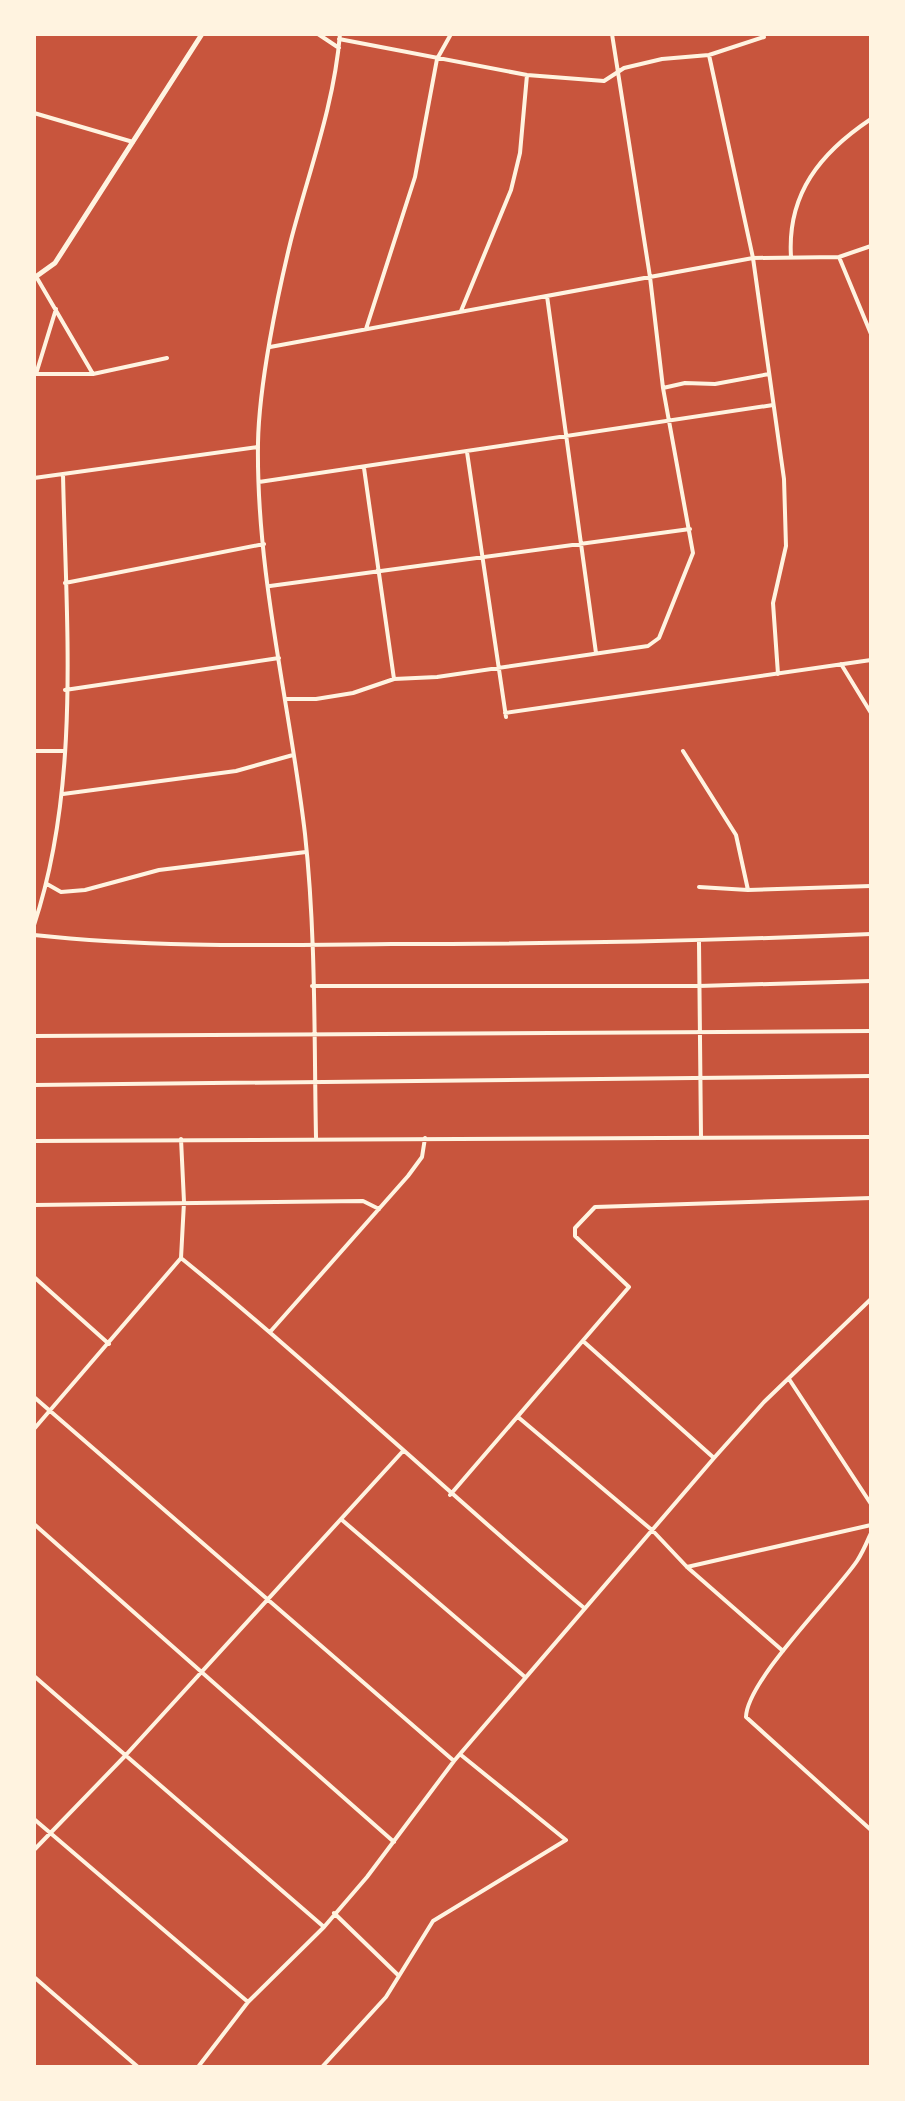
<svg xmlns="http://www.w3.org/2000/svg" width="905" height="2101" viewBox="0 0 905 2101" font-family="Helvetica,sans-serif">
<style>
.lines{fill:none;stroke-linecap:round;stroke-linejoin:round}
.minor{stroke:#fff3e0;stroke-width:4}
.tertiary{stroke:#fff3e0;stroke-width:5}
</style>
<rect width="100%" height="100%" fill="#c8553d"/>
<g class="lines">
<path class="minor" d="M318,34l21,14
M339,39l188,36 77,6 20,-13 38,-9 47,-4 55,-18
M709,55l44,203 31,221 2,67 -13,57 5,71
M34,113l99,29
M791,257c-4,-63 29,-104 80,-138
M839,257l32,77
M37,278l56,96
M547,296l49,357
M461,311l50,-121 9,-37 7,-78
M366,329l49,-152 22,-118 14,-25
M270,347l483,-89 86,-1 32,-11
M34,374h59l74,-16
M36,374l20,-65
M663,388l22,-5 30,1 54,-10
M467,452l39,265
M364,468l30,211
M34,478l224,-31
M259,482l514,-77
M65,583l199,-39
M270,586l420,-57
M841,664l30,49
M65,690l214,-32
M285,699h31l37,-6 41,-14 43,-2 211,-31 11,-8 34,-85 -30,-165 -13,-111 -38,-243
M505,713l366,-53
M34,751h30
M683,751l53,84 12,55 123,-4
M63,794l173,-23 57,-16
M47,884l14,8 24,-2 74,-20 147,-18
M699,887l49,3
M34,925c47,-141 32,-303 29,-451
M34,935c119,13 238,10 358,9 160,0 319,-3 479,-10
M699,942l2,195
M312,986h387l172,-5
M34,1036l837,-5
M34,1085l837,-9
M316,1137c-2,-100 0,-202 -11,-303 -15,-129 -49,-260 -47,-391 1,-58 19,-146 33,-203 18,-69 43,-134 49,-206
M34,1141l837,-4
M34,1205l329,-4 16,8
M181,1258c138,112 266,235 402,349
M34,1277l75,67
M270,1332l138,-156 14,-19 3,-19
M583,1341l131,117
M789,1379l82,125
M34,1397l420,364
M518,1417l135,114 34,36 96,84
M34,1429l147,-171 3,-56 -3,-63
M450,1495l179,-208 -54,-51v-8l20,-21 276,-9
M342,1520l183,157
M34,1524l360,318
M871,1533c-4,9 -8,19 -14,28 -23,34 -110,119 -111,156l125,113
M687,1567l184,-42
M34,1676l290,251
M34,1819l214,183
M34,1850l90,-93 279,-306
M334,1913l64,62
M34,1977l104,90
M198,2067l50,-65 76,-75 43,-50 87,-116 260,-303 50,-56 107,-103
M322,2067l64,-70 47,-76 133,-81 -105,-85"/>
<path class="tertiary" d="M34,278l21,-15 147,-229"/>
</g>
<rect width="905" height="2101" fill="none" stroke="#fff3e0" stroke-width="72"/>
</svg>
